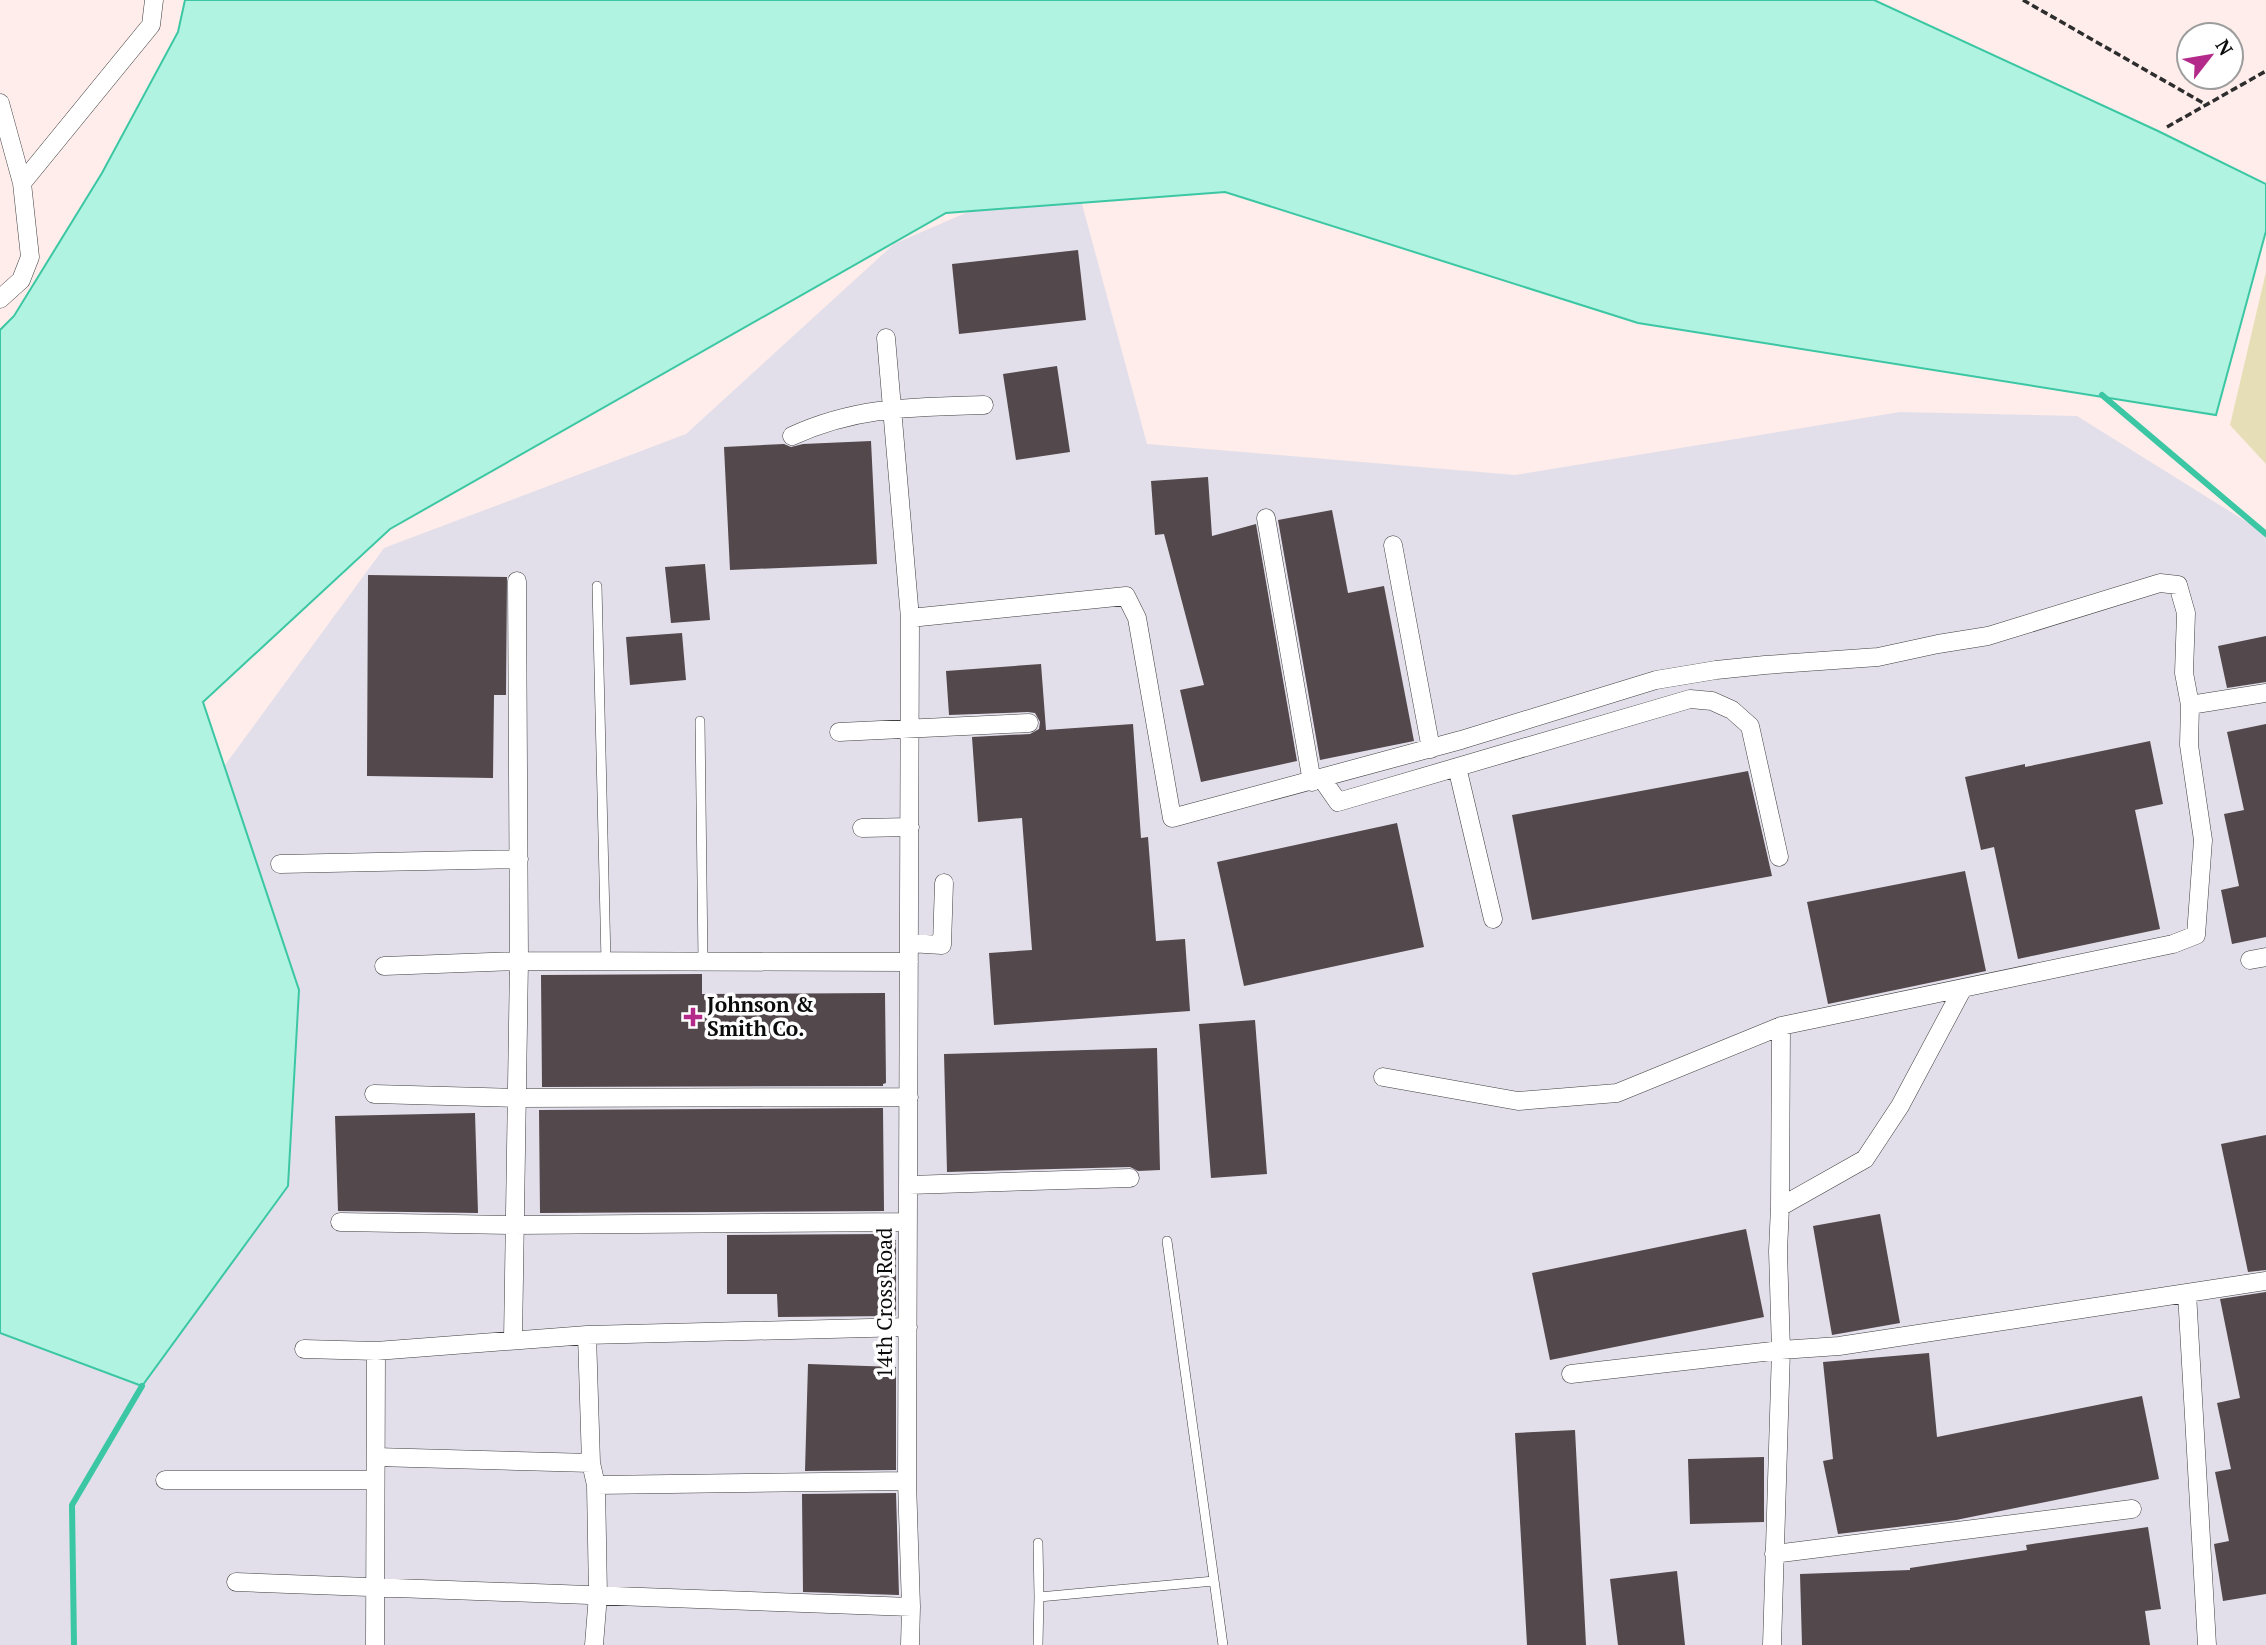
<svg xmlns="http://www.w3.org/2000/svg" width="2266" height="1645" viewBox="0 0 2266 1645" font-family="'PT Serif',serif">
<style>
.industrial{fill:#e2dfea}
.green{fill:#e6deb6}
.water{fill:#b1f3e1;stroke:#3bc7a3;stroke-width:2}
.lines{fill:none;stroke-linecap:round;stroke-linejoin:round}
.stream{stroke:#3bc7a3;stroke-width:6}
.building{fill:#53484b}
.service-casing{stroke:#3e3e3e;stroke-width:10}
.minor-casing{stroke:#3e3e3e;stroke-width:19}
.path{stroke:#2d2d2d;stroke-width:3.5;stroke-dasharray:7 3.5;stroke-linecap:butt}
.service{stroke:#fff;stroke-width:9}
.minor{stroke:#fff;stroke-width:18}
.poi-dot{fill:#b42a8a;stroke:#fff;stroke-width:2.5}
.labels{text-anchor:middle;stroke-width:7;stroke-linejoin:round;paint-order:stroke}
.poi-label{font-size:21px;font-weight:bold;fill:#0b0b0b;stroke:#fff;text-anchor:start}
.street-label{font-size:21px;fill:#0b0b0b;stroke:#fff}
</style>
<rect width="100%" height="100%" fill="#feedea"/>
<path class="industrial" d="M1072,167l75,277 368,31 385,-63 177,4 189,118v1111h-2266v-573l384,-524 302,-114 208,-190z"/>
<path class="green" d="M2266,272v192l-36,-39z"/>
<path class="water" d="M185,0h1689l284,131 108,53v47l-50,184 -578,-92 -413,-131 -279,21 -556,316 -187,173 96,288 -11,196 -146,200 -142,-53v-1003l14,-14 88,-143 76,-141z"/>
<g class="lines">
<path class="stream" d="M2102,395l164,139
M74,1645l-2,-140 70,-119"/>
</g>
<path class="building" d="M1078,250l8,70 -127,14 -7,-70z
M1057,366l13,86 -54,8 -13,-86z
M871,441l6,123 -147,6 -6,-123 60,-3 7,3 12,-3z
M1208,477l4,59 44,-12 41,237 -96,21 -21,-92 24,-5 -40,-151 -9,1 -4,-54z
M1332,510l16,83 36,-7 30,155 -94,19 -42,-240z
M705,564l5,56 -39,3 -6,-56z
M368,575l139,2 -1,118h-12l-1,83 -126,-2z
M682,633l4,47 -56,5 -4,-48z
M2266,636v46l-39,6 -9,-42z
M1041,664l5,66 87,-6 8,114 7,-1 8,104 29,-2 5,72 -196,14 -5,-72 43,-3 -10,-132 -44,4 -6,-85 58,-3 9,-5 1,-7 -5,-9 -7,-1 -79,3 -3,-44z
M2266,724v213l-34,7 -11,-54 18,-4 -15,-72 20,-4 -17,-78z
M2150,741l13,63 -28,6 25,119 -142,30 -24,-112 -13,3 -16,-73 60,-13v3z
M1748,771l24,105 -240,44 -20,-105z
M1397,823l27,124 -180,39 -27,-124z
M1965,871l21,100 -158,33 -21,-102z
M702,974v20l183,-1 1,90 -3,1v2l-341,1 -1,-112z
M1255,1020l12,154 -56,4 -12,-154z
M1157,1048l3,122 -22,1 -8,-4 -183,5 -3,-118z
M883,1108l1,103 -344,2 -1,-103z
M475,1113l3,100 -140,-2 -3,-95z
M2266,1135v135l-18,2 -27,-128z
M1880,1214l20,109 -68,12 -19,-109z
M1746,1229l18,88 -214,43 -18,-87z
M885,1234v6h11v76l-118,1 -1,-23h-50v-59z
M2266,1292v302l-43,7 -9,-57 15,-3 -14,-69 16,-3 -14,-66 23,-5 -20,-99z
M1929,1353l8,84 205,-41 17,83 -203,41 -118,14 -15,-73 10,-2 -10,-97z
M808,1364l88,3v103l-91,1z
M1575,1430l11,215h-59l-12,-212z
M1764,1457v65l-74,2 -2,-65z
M896,1493l3,102 -96,-3 -1,-98z
M2148,1527l13,82 -16,2 5,34h-348l-2,-71 110,-4v-2l117,-18 -1,-5z
M1677,1571l8,74h-67l-8,-66z"/>
<g class="lines">
<defs>
<path id="service" d="M597,586l9,375
M700,721l3,240
M1167,1241l56,404
M1038,1543l1,54
M1038,1645l1,-48 175,-16"/>
<path id="minor" d="M0,103l22,80
M0,299l21,-19 9,-23 -8,-74 129,-158 3,-25
M886,338l24,280 -3,863 4,126 -1,38
M792,436c65,-30 123,-29 192,-31
M1266,518l46,264
M1393,545l38,204
M910,618l216,-22 11,22 35,200 289,-78 195,-60 60,-10 49,-5 113,-8 60,-13 50,-8 172,-53 18,2 8,28 -2,60 6,32 -1,40 14,95 -7,95 -23,9 -392,82 -164,67 -99,8 -135,-24
M2190,705l76,-12
M839,732l190,-9
M1457,767l36,152
M1322,779l16,23 352,-103 22,2 20,9 18,16 29,131
M862,828l48,-1
M280,864l239,-5
M909,943l33,2 2,-62
M2250,960l16,-3
M384,966l135,-5 390,1
M374,1094l143,4 392,-1
M909,1185l221,-7
M1780,1207l1,-181
M340,1222l175,3 393,-3
M2187,1293l79,-12
M587,1335l4,128 5,22 2,110 -4,50
M513,1340l6,-379 -2,-380
M304,1349l72,2 211,-16 321,-8
M1571,1374l210,-24 58,-4 348,-53 20,352
M376,1457l215,6
M165,1480h210
M596,1485l311,-4
M1774,1554l358,-45
M236,1582l675,25
M375,1645l1,-294
M1772,1645l9,-295 -3,-99 2,-44 85,-48 35,-53 63,-118"/>
</defs>
<use href="#service" class="service-casing"/>
<use href="#minor" class="minor-casing"/>
<path class="path" d="M2023,0l182,104
M2167,127l99,-56"/>
<use href="#service" class="service"/>
<use href="#minor" class="minor"/>
</g>
<path class="poi-dot" d="M689.5 1006.5h7v7h7v7h-7v7h-7v-7h-7v-7h7z"/>
<g class="labels">
<g class="poi-label">
<text x="707" y="1012">Johnson &amp;<tspan x="707" dy="24">Smith Co.</tspan></text>
</g>
<g class="street-label">
<text transform="translate(885 1303) rotate(-90)" y="7">14th Cross Road</text>
</g>
</g>
<g transform="translate(2210 56) rotate(59)"><circle r="33" fill="#ffffff" stroke="#9d9d9d" stroke-width="2"/>
<path d="M0-5L12 26L0 18L-12 26Z" fill="#b42a8a"/>
<text y="-10" font-size="19" font-weight="bold" text-anchor="middle" fill="#0b0b0b">N</text>
</g>
</svg>
